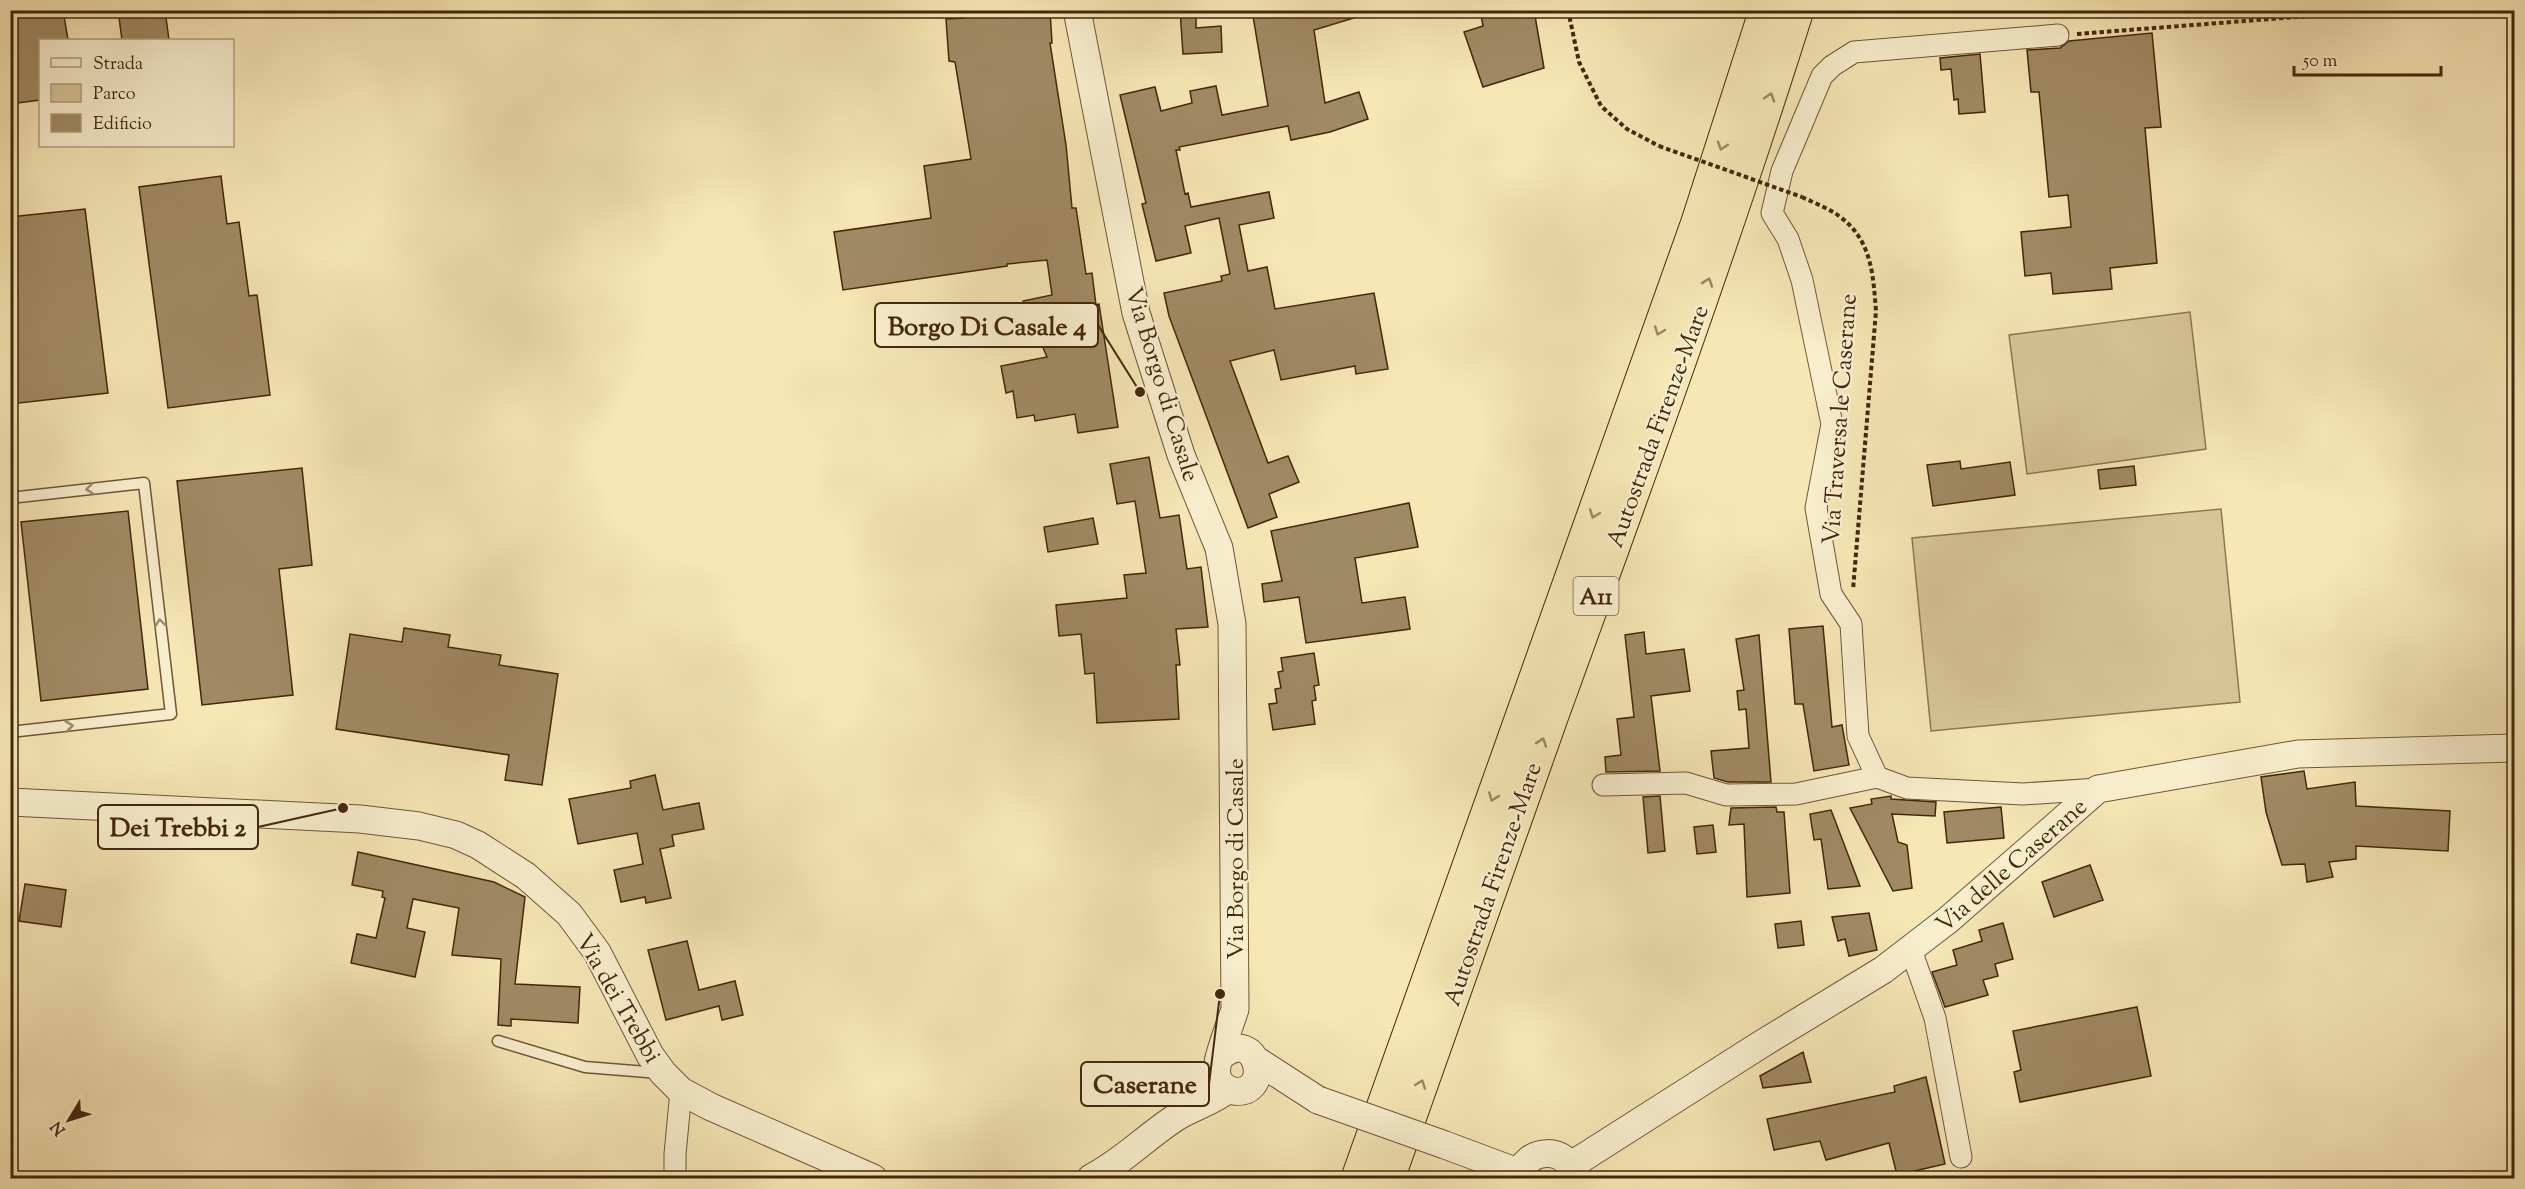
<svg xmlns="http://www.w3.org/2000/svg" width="2525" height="1189" viewBox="0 0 2525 1189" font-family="'Sorts Mill Goudy',serif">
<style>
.green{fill:#d8c698;stroke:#8e7652;stroke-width:1.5}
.building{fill:#a08a64;stroke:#43260c;stroke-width:1.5}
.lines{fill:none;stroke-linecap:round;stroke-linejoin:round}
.service-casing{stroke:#705636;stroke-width:13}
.minor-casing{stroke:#705636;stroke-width:23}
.tertiary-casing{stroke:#705636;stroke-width:29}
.motorway-casing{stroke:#43260c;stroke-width:35}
.path{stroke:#43260c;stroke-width:4;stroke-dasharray:4.5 3;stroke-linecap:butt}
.service{stroke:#f9efcf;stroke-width:10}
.minor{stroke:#f9efcf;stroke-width:21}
.tertiary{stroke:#f9efcf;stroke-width:27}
.motorway{stroke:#f6e7b5;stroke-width:33}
.tertiary-bridge-casing{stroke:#705636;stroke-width:29;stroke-linecap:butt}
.path-bridge{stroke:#43260c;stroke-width:4;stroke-dasharray:4.5 3;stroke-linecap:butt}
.tertiary-bridge{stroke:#f9efcf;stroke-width:27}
.oneway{stroke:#9c8660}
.oneway2{stroke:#9e8a6e}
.labels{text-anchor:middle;stroke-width:4.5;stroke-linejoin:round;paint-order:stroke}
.shield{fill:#f9efcf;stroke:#7a6246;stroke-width:1.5}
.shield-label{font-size:22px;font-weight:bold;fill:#43260c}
.street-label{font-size:24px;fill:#43260c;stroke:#f9efcf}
.leader{fill:none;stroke:#43260c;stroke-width:2}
.callout-dot{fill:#43260c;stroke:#f9efcf;stroke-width:2}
.callout{fill:#f9efcf;stroke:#43260c;stroke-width:2}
.callout-label{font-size:26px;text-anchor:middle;font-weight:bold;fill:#43260c}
</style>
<rect width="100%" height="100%" fill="#f6e7b5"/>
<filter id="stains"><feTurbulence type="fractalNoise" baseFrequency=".00333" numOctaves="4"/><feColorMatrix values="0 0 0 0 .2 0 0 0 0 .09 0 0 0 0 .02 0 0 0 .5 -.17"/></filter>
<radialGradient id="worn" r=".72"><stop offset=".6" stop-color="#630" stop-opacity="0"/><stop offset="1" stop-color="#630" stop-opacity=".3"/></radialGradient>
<path class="green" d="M2190,312l16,137 -179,25 -18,-139z
M2221,509l19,193 -309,29 -19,-193z"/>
<path class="building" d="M10,10h53l5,30h-28v60l-30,4z
M118,10h47l4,30h-47z
M964,10h86l2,33h-2l16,102 6,63h4l10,66 6,-1 4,32 3,-1 19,123 -40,6 -3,-19 -40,7 -1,-6 -17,3 -4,-27 -7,2 -5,-27 46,-9 -24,-56 29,-6 -5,-35 -40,4v2l-164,24 -9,-58 97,-14 -7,-52 47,-7 -16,-97 -6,-1 -3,-42 19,-1z
M1180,10h16v18l25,-2 1,26 -39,2z
M1252,10h114l1,4 -53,16 11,73 34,-11 9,27 -38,13 -39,8 -3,-14 -109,21 1,3h-4l9,44 3,-1 3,14 78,-15 5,26 -35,7 9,46 19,-4 8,42 99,-16 14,76 -32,5 -1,-8 -74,14 -7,-30 -44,11 38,102 20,-7 11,26 -30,12 8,23 -29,11 -79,-212 -5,-23 58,-12 -1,-5 9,-2 -11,-56 -34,8 6,27 -35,8 -14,-57 4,-1 -26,-108 35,-8 6,24 31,-8 -2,-12 26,-5 6,29 46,-9z
M1480,10h54l10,58 -61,19 -19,-55 19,-6z
M2152,33l9,94 -16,1 12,135 -47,5 2,21 -59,5 -2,-21 -26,3 -4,-44 50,-5 -3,-32 -19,2 -10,-105h-8l-4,-42 33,-2 9,-7z
M1980,54l5,58 -26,2 -1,-15 -4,1 -3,-31 -10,1 -1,-12z
M221,176l6,48 12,-2 10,74 8,-1 13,100 -102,13 -29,-221z
M85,209l23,184 -98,11v-187z
M1149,457l11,61 19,-3 8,54 14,-2 7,60 -32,2 4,36h-4l3,54 -82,4 -3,-50 -9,1 -4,-40 -22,2 -3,-31 71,-7 -3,-23 22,-2 -11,-72 -18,3 -7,-40z
M1960,461l1,8 49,-7 5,33 -82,11 -6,-41z
M2134,466l2,19 -36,4 -2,-19z
M302,468l10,97 -33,4 14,126 -91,10 -25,-224z
M1409,503l9,44 -63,11 7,45 43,-6 5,32 -104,14 -7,-46 -35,5 -2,-18 20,-3 -11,-50z
M128,511l20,178 -107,12 -20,-179z
M1093,518l5,26 -50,8 -4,-25z
M1823,626l9,101 10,-2 7,40 -35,6 -11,-67h-8l-6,-75z
M404,628l46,7 -2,12 53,8 -2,10 59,9 -16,111 -37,-5 4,-25 -173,-26 14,-95 52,8z
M1644,632l2,22 38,-5 6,42 -39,5 9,75 -54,1 -1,-15 16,-2 -4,-36 17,-2 -9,-82z
M1759,635l12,147h-43l-14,-4 -3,-27 38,-3 -3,-39 -7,1 -2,-19 7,-1 -8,-51z
M1314,653l5,32 -5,1 2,14 -4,1 3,23 -42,6 -4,-26 8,-1 -2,-14 6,-1 -3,-16 5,-1 -2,-13z
M2304,771l3,18 48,-7 1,24 94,5 -2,40 -92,-5v13l-27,3 4,15 -26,5 -2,-18 -23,1 -16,-53 -5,-35z
M655,775l8,35 36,-7 5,26 -32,6 2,11 -14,3 11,49 -25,5 -1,-6 -24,5 -7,-32 29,-6 -6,-31 -59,11 -9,-45 62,-11 -1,-7z
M1660,796l5,55 -17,2 -5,-56z
M1891,796v3l45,3 -1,14 -43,-2 6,28 9,3 5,43 -19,3 -43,-83 22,-4 -1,-5z
M1776,807l1,5h7l6,81 -43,4 -3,-73 -15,1 2,-17z
M2001,807l3,31 -57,5 -3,-31z
M1831,810l29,76 -32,3 -7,-50 -7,1 -4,-26z
M1713,825l3,27 -19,2 -3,-27z
M358,852l136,30 31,15 -10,87 65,3 -2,36 -67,-4v7l-13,-1 3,-66 -49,-4 7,-47 -46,-9 -6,29 18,4 -10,45 -64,-14 6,-29 19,4 9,-40 -3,-1 1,-6 -31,-6z
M2090,865l13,35 -49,17 -12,-35z
M25,884l41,6 -5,37 -42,-6z
M1869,913l8,37 -28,6 -4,-17 -7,2 -6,-24z
M1801,921l3,24 -26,3 -3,-24z
M2003,923l10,36 -18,5 3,12 -15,4 5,15 -43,12 -13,-35 25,-7 -4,-15 29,-9 -3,-11z
M687,941l12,49 36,-9 8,34 -21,5 -3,-14 -53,14 -18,-70z
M2137,1007l14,69 -131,26 -6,-30 7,-2 -8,-39z
M1803,1052l8,30 -48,6 -3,-12z
M1926,1077l19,87 -48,11 -8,-32 -63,17 -6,-19 -46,9 -7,-31 128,-27 -1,-6z"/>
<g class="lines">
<defs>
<path id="service" d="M10,498l134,-15 27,231 -161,18
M498,1041l87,26 74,6"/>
<path id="minor" d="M2058,35l-204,17 -22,14 -10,10 -40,95 -10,42 16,26 14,41 30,144 -16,84 15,86 20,30 7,112 19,41 30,11 116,6 75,-5
M1603,785l83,-2 40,12 70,-1 81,-17
M1911,950l24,68 26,139
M675,1178v-24l6,-63"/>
<path id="tertiary" d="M1077,10l59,303 45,142 38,93 13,76 3,385c-4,14 -21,55 -18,67 2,7 8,13 16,15 41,6 25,-66 -12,-35
M10,802l350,17 59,7 37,9 22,10 48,31 43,38 28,38 53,103 13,18 18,18 30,16 162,71
M1256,1060l62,40
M1445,1145l75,28
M1570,1166l190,-121 123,-75 65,-50 150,-131 200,-35 216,-6
M1091,1178c31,-16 55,-41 84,-60 17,-11 38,-16 53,-29
M1519,1178c5,-32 51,-33 56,0"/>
<path id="motorway" d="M1358,1178l340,-956 68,-212
M1388,1178c55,-154 108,-309 164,-463 85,-234 170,-467 245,-705"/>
</defs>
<use href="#service" class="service-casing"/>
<use href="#minor" class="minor-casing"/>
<use href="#tertiary" class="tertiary-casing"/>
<use href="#motorway" class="motorway-casing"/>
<path class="path" d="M1568,10l11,52 22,44 26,23 32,17
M2077,34l310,-24
M1802,197c12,6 26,11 37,19 33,24 34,58 37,95l-23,279"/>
<use href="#service" class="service"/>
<use href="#minor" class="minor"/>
<use href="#tertiary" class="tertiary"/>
<use href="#motorway" class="motorway"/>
<defs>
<path id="tertiary-bridge" d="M1318,1100l127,45"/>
</defs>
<use href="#tertiary-bridge" class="tertiary-bridge-casing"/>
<path class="path-bridge" d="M1659,146l143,51"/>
<use href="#tertiary-bridge" class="tertiary-bridge"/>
</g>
<defs><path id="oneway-chevron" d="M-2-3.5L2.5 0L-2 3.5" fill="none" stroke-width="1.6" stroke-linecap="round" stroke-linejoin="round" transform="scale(1.5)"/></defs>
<g class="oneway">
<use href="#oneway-chevron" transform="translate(1770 97) rotate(-72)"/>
<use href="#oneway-chevron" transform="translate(1722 146) rotate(108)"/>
<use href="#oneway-chevron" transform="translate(1708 282) rotate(-71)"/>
<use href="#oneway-chevron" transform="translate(1659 331) rotate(110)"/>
<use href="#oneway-chevron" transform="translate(1594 514) rotate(110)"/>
<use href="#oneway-chevron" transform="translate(1542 742) rotate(-71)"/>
<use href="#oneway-chevron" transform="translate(1493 797) rotate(110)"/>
<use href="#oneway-chevron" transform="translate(1421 1084) rotate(-70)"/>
</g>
<g class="oneway2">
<use href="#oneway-chevron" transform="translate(90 489) rotate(174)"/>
<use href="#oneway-chevron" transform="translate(160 623) rotate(-97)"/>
<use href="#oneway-chevron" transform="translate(69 726) rotate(-7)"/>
</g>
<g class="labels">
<rect class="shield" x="1573.5" y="577" width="45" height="38" rx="4.5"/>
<g class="shield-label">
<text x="1596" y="604">A11</text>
</g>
<g class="street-label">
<text transform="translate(1163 384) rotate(73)" y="8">Via Borgo di Casale</text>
<text transform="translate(1839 419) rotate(-86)" y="8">Via Traversa le Caserane</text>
<text transform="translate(1657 426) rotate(-70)" y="8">Autostrada Firenze-Mare</text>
<text transform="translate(1235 859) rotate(-90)" y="8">Via Borgo di Casale</text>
<text transform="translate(2011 865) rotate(-41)" y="8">Via delle Caserane</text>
<text transform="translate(1492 884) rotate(-71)" y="8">Autostrada Firenze-Mare</text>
<text transform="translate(619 998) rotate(60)" y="8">Via dei Trebbi</text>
</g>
</g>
<path class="leader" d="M1140 392L1098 325M343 808L258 827M1220 994L1209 1084"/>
<g class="callout-dot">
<circle cx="1140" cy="392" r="6"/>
<circle cx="343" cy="808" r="6"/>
<circle cx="1220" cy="994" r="6"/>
</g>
<g class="callout">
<rect x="875" y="303" width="223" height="44" rx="6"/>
<rect x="98" y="805" width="160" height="44" rx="6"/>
<rect x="1081" y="1062" width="128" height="44" rx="6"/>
</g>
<g class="callout-label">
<text x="987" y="335">Borgo Di Casale 4</text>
<text x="178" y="836">Dei Trebbi 2</text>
<text x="1145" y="1093">Caserane</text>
</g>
<rect width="2525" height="1189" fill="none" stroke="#f6e7b5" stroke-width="36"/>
<rect x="12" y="12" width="2501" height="1165" fill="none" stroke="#43260c" stroke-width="3"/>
<rect x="18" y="18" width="2489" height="1153" fill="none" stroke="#43260c" stroke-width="1.5"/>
<rect x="39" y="39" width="195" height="108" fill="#f9efcf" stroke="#b09f81" stroke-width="1.5"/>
<rect x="51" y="58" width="30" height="9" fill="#f9efcf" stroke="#b09f81" stroke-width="1.5"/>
<text x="93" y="69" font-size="18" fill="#43260c">Strada</text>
<rect x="51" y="84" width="30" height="18" fill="#d8c698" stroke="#b09f81" stroke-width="1.5"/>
<text x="93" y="99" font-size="18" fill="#43260c">Parco</text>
<rect x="51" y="114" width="30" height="18" fill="#a08a64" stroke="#b09f81" stroke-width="1.5"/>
<text x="93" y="129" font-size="18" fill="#43260c">Edificio</text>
<g transform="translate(69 1120) rotate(232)" stroke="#f9efcf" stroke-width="4.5" paint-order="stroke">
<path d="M0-4.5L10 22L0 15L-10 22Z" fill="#43260c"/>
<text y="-9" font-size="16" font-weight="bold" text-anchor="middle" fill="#43260c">N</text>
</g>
<path d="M2294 66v9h147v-9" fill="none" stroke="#43260c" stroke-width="3"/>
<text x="2303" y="66" font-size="18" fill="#43260c" stroke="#f9efcf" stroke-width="4.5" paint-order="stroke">50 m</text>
<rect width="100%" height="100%" filter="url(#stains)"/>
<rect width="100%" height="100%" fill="url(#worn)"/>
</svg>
